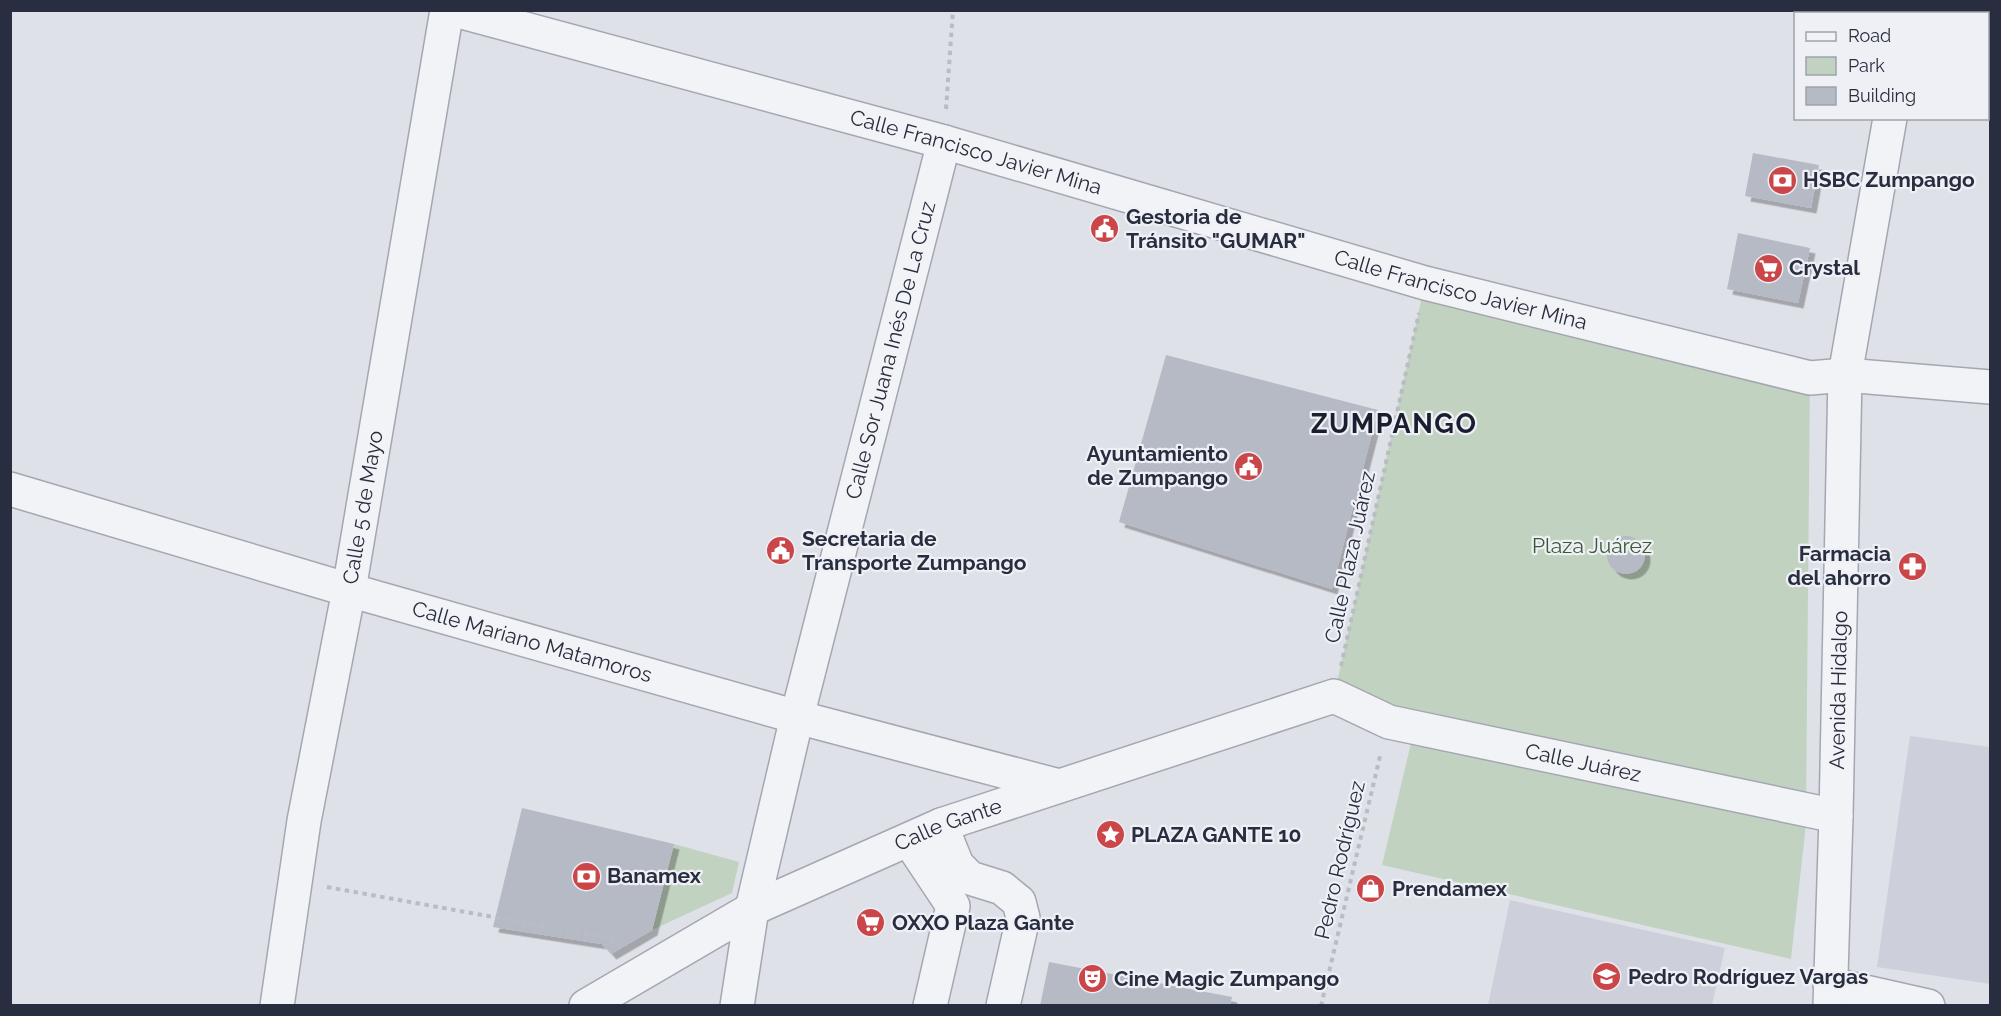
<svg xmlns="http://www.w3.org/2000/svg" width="2001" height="1016" viewBox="0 0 2001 1016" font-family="Raleway,sans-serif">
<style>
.built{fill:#cdd0da}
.green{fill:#c2d2c0}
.building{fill:#b6bac5;filter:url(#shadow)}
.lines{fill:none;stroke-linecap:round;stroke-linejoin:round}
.minor-casing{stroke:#a4a7b2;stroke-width:36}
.path{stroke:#b9bcc3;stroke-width:4;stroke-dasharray:4.5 4.5;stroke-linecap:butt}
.minor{stroke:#f2f3f6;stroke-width:33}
.labels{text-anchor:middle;stroke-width:4.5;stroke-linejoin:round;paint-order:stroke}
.street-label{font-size:21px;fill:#282d3f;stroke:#eef0f6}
.poi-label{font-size:21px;font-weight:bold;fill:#282d3f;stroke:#eef0f6;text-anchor:start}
.park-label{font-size:21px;fill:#385a36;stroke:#eef0f6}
.district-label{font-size:27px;font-weight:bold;letter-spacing:1.5px;fill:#1a1f2f;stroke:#eef0f6}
</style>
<defs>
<filter id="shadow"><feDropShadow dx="5.5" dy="5.5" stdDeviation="0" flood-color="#0004"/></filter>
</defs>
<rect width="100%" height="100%" fill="#dfe1e8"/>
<path class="built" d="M1910,736l80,11v237l-113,-17z
M1510,900l215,48 -13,57h-224z"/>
<path class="green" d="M1425,283l385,95 -4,432 -472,-114z
M1412,739l394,85 -15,135 -409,-94z
M674,844l65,18 -7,31 -80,37z"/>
<path class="building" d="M1753,153l66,12 -8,43 -66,-12z
M1738,233l72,15 -12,55 -71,-14z
M1166,355l212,55 -46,179 -213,-67z
M1607 555a19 19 0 1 1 38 0a19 19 0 1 1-38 0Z
M522,808l152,36 -22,86 -41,24 -9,-10 -109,-17z
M1049,962l183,35 -2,9h-190z"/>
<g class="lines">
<defs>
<g id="minor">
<path id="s1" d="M455,10l489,132 481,141 385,95 35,-3 145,12"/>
<path d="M1909,14l1,-4"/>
<path id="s2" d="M10,489l339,101 448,127 262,69"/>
<path d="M941,825l16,40 13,13 32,10 17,14 4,16 -20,88"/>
<path d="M909,840l44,66 -23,100"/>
<path d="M1830,984l98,22"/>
<path id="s3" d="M277,1006l27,-185 45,-231 98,-580"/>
<path id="s4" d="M586,1006l166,-97 189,-84 393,-129 55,26 447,94"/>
<path id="s5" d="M737,1006l15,-97 45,-192 147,-575"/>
<path id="s6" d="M1830,1006l6,-190 9,-441 45,-257"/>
</g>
</defs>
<use href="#minor" class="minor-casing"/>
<path class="path" d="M946,109l7,-99
M1341,666l78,-353
M327,887l288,52 8,10
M1321,1006l60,-254"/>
<use href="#minor" class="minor"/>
</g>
<defs>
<symbol id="bank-disc" viewBox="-11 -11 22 22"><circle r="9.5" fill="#cb4648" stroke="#eef0f6"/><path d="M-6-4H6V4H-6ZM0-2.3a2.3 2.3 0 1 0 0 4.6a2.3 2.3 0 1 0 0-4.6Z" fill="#fff"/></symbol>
<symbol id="civic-disc" viewBox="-11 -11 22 22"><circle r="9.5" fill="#cb4648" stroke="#eef0f6"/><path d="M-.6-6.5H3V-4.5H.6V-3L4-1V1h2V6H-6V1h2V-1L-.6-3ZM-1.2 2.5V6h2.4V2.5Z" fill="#fff"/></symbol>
<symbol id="supermarket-disc" viewBox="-11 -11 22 22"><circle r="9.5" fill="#cb4648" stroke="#eef0f6"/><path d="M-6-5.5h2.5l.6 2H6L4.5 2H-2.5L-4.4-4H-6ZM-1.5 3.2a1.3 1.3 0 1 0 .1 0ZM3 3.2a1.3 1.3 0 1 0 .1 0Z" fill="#fff"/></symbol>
<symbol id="pharmacy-disc" viewBox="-11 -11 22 22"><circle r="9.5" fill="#cb4648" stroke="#eef0f6"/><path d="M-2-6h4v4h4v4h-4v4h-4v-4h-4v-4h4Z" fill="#fff"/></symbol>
<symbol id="sight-disc" viewBox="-11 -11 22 22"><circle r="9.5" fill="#cb4648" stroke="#eef0f6"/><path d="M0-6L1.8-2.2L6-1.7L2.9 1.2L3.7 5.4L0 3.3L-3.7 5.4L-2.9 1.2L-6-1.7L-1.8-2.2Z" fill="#fff"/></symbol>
<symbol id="shop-disc" viewBox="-11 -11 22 22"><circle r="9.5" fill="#cb4648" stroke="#eef0f6"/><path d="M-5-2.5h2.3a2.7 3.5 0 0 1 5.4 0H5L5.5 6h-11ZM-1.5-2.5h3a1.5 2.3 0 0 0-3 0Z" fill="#fff"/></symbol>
<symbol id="school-disc" viewBox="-11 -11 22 22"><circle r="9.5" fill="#cb4648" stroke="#eef0f6"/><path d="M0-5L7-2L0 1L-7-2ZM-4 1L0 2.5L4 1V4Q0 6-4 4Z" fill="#fff"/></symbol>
<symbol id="theatre-disc" viewBox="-11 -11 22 22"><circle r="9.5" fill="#cb4648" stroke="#eef0f6"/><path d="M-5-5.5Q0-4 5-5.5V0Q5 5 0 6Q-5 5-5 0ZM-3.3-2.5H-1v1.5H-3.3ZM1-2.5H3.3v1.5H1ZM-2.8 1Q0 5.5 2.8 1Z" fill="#fff"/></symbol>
</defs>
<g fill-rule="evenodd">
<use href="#bank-disc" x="1766" y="164" width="33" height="33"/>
<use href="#civic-disc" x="1088" y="212" width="33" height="33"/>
<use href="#supermarket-disc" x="1752" y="252" width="33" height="33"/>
<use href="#civic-disc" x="1232" y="450" width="33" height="33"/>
<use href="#civic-disc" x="764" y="534" width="33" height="33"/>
<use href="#pharmacy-disc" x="1896" y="550" width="33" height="33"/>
<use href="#sight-disc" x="1094" y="818" width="33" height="33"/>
<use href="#bank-disc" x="570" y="860" width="33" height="33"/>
<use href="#shop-disc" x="1354" y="872" width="33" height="33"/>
<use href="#supermarket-disc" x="854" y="906" width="33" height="33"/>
<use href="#school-disc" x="1590" y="960" width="33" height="33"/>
<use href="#theatre-disc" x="1076" y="962" width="33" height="33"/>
</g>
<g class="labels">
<g class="street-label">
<text dy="7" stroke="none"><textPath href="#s1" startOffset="540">Calle Francisco Javier Mina</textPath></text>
<text dy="7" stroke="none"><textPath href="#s1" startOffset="1044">Calle Francisco Javier Mina</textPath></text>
<text dy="7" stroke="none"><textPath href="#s5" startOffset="674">Calle Sor Juana Inés De La Cruz</textPath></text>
<text dy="7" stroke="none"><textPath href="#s3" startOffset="506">Calle 5 de Mayo</textPath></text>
<text transform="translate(1350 557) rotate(-78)" y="7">Calle Plaza Juárez</text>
<text dy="7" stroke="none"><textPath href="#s2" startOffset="544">Calle Mariano Matamoros</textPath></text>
<text dy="7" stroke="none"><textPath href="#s6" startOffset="316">Avenida Hidalgo</textPath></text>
<text dy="7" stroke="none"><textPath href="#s4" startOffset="1072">Calle Juárez</textPath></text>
<text dy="7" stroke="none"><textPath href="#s4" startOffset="406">Calle Gante</textPath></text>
<text transform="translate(1340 860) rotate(-77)" y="7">Pedro Rodríguez</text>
</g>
<g class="poi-label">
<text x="1803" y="187">HSBC Zumpango</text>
<text x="1126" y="224">Gestoria de<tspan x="1126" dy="24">Tránsito "GUMAR"</tspan></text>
<text x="1789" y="275">Crystal</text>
<text x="1228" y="461" text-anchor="end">Ayuntamiento<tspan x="1228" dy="24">de Zumpango</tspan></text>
<text x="802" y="546">Secretaria de<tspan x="802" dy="24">Transporte Zumpango</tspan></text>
<text x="1891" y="561" text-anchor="end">Farmacia<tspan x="1891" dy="24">del ahorro</tspan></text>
<text x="1131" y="842">PLAZA GANTE 10</text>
<text x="607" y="883">Banamex</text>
<text x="1392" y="896">Prendamex</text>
<text x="892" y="930">OXXO Plaza Gante</text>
<text x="1628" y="984">Pedro Rodríguez Vargas</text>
<text x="1114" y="986">Cine Magic Zumpango</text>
</g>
<g class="park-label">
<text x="1592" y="553">Plaza Juárez</text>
</g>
<g class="district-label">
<text x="1394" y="433">ZUMPANGO</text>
</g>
</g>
<rect width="2001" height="1016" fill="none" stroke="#282d3f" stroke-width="24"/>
<rect x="1794" y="12" width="195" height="108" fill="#eef0f6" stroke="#9fa2ad" stroke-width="1.5"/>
<rect x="1806" y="32" width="30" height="9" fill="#f2f3f6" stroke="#9fa2ad" stroke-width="1.5"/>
<text x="1848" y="42" font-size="18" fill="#282d3f">Road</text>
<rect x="1806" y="57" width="30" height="18" fill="#c2d2c0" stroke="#9fa2ad" stroke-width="1.5"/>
<text x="1848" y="72" font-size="18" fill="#282d3f">Park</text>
<rect x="1806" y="87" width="30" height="18" fill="#b6bac5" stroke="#9fa2ad" stroke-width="1.5"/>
<text x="1848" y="102" font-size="18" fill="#282d3f">Building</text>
</svg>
